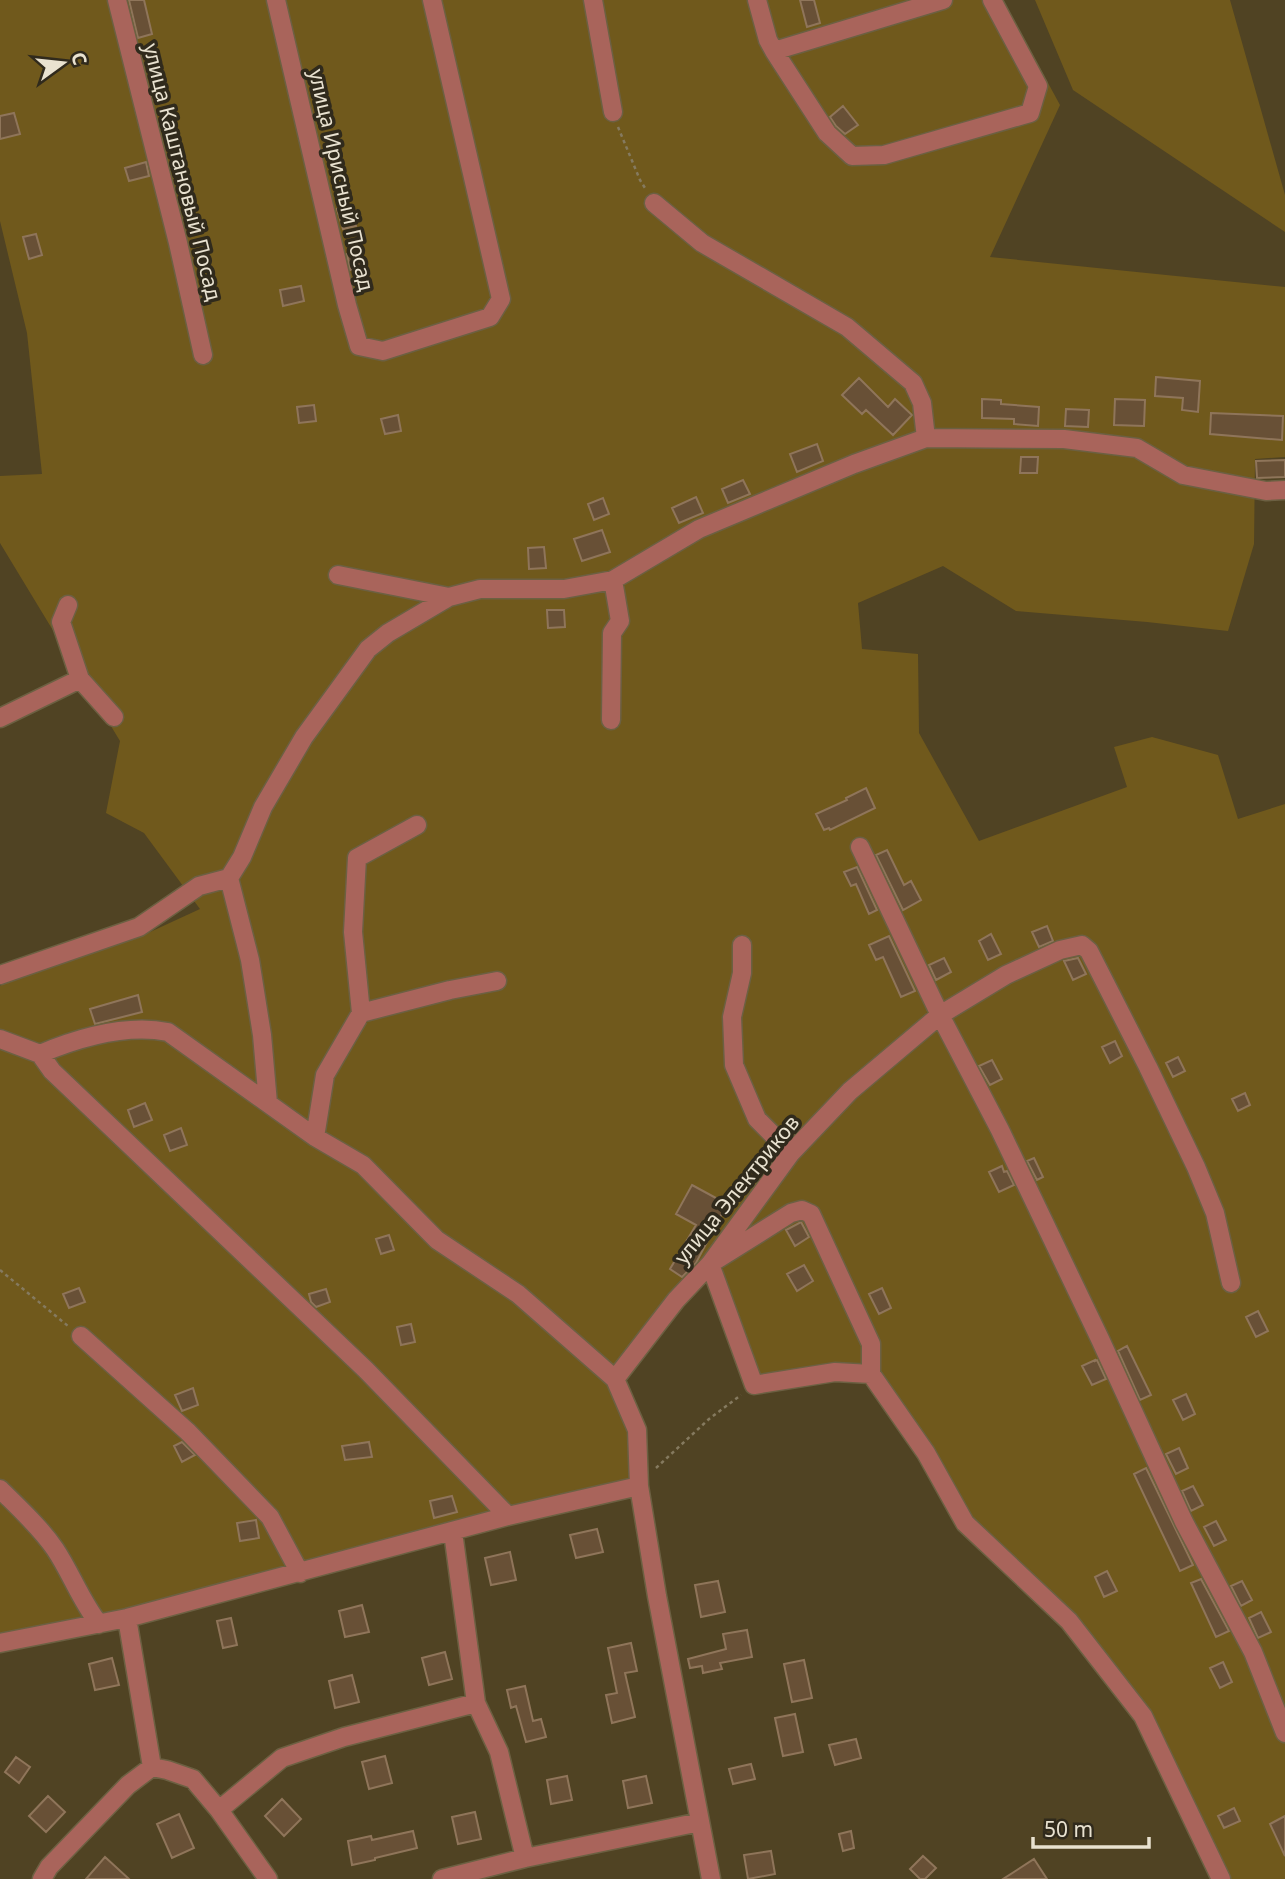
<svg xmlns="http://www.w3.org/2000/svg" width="1285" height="1879" viewBox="0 0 1285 1879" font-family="'Noto Sans',sans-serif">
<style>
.green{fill:#70591c}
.building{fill:#685036;stroke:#8f755a;stroke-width:2}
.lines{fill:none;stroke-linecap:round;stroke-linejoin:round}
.minor-casing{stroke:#6c6042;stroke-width:21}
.path{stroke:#857a5f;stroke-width:2.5;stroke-dasharray:3.5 3.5;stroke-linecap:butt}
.minor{stroke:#a9645b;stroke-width:18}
.labels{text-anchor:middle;stroke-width:7;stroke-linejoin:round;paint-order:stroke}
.street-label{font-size:21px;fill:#e9e2d0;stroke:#302a1c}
</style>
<rect width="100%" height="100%" fill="#504323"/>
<path class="green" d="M0,0h1003l57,105 -70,152 295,30v170l-30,2 -1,85 -26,87 -81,-9 -131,-11 -73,-45 -85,37 4,46 56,5 1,79 60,108 148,-54 -13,-40 38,-10 66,18 20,64 47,-15v1075h-64l-78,-163 -74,-95 -104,-98 -94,-149 -117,11 -44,-121 -95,115 22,51 2,56 -639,157v-657l19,-11 118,-37 63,-29 -56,-76 -38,-20 14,-72 -120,-198v-67l42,-2 -15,-141 -27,-112z
M1035,0h195l55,195v37l-212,-142z"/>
<path class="building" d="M129,0h15l8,34 -14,4z
M800,0h14l6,23 -13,4z
M843,106l15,19 -13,9 -9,-8 -6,-9z
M14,113l6,21 -20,5v-23z
M146,162l3,14 -20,5 -4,-13z
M351,206l5,20 -13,3 -6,-20z
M36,234l6,21 -13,4 -6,-22z
M359,251l3,16 -12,3 -3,-16z
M301,286l3,15 -21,5 -3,-16z
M1156,377l44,4 -2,31 -16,-2 1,-12 -28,-2z
M859,378l29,29 7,-8 17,16 -19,20 -27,-25 -4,4 -20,-19z
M982,399l19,1v4l38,3 -1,19 -24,-2v-5l-32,-1z
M1115,399l30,1 -1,26 -30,-1z
M314,405l2,16 -17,2 -2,-16z
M1066,409l23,1 -1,17 -23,-1z
M1211,413l72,3 -1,24 -72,-6z
M398,415l3,16 -16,3 -4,-15z
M817,444l6,17 -26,11 -7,-18z
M1021,457h17l-1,16h-17z
M1285,460v17l-28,1 -1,-17z
M743,480l7,14 -22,9 -6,-14z
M696,497l7,16 -24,10 -7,-15z
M603,498l6,16 -15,6 -6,-16z
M602,530l8,22 -28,9 -8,-22z
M544,547l2,21 -17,1 -1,-21z
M547,610h17l1,17 -17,1z
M866,788l9,20 -45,22 -1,-2 -5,2 -8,-16 31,-14 -1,-2z
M887,850l17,35 7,-4 10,19 -18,10 -27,-55z
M857,867l20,43 -8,4 -13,-30 -5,2 -7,-14z
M1047,926l6,15 -14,6 -7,-15z
M991,934l10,20 -13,6 -9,-19z
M889,936l26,55 -14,6 -18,-40 -7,3 -7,-15z
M944,958l7,14 -15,8 -7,-15z
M1078,958l8,16 -13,6 -9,-19z
M138,995l4,17 -47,12 -5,-15z
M1115,1041l7,15 -12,7 -8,-16z
M1178,1057l7,14 -12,6 -7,-14z
M992,1060l10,19 -12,6 -11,-19z
M1245,1093l5,12 -12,6 -6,-12z
M145,1103l7,17 -18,7 -6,-17z
M181,1128l6,17 -17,6 -6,-16z
M1034,1158l9,19 -6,3 -10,-19z
M1002,1166l2,6 3,-1 7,14 -15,7 -10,-20z
M692,1185l35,19 -31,59 -14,14 -12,-8 26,-44 -20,-11z
M801,1222l8,15 -14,9 -9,-16z
M389,1235l5,15 -13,4 -5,-15z
M804,1265l9,16 -16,10 -10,-17z
M79,1288l6,14 -16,6 -6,-14z
M882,1288l9,20 -12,6 -10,-20z
M326,1289l4,13 -14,5 -5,-5 -2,-8z
M1258,1311l10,20 -12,6 -10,-20z
M411,1324l4,18 -14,3 -4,-18z
M1127,1346l24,49 -11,5 -22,-49z
M1095,1360v1l2,-1 9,19 -14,6 -10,-19z
M193,1388l5,17 -16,6 -7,-16z
M1186,1394l9,20 -12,6 -10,-20z
M182,1442l13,13 -13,7 -8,-16z
M369,1442l3,15 -27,3 -3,-14z
M1179,1448l9,20 -12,6 -10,-20z
M1146,1468l47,97 -13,6 -46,-97z
M1193,1486l10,19 -12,6 -9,-20z
M452,1496l5,16 -23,6 -4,-17z
M256,1520l3,18 -19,3 -3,-18z
M1216,1521l10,19 -12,6 -10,-19z
M597,1529l6,23 -27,6 -6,-23z
M510,1552l6,28 -25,5 -6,-27z
M1107,1571l10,20 -13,6 -9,-20z
M1201,1579l28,52 -13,6 -25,-54z
M718,1581l7,31 -24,5 -6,-32z
M1242,1581l10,19 -11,6 -10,-20z
M362,1605l7,27 -24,5 -6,-26z
M1261,1612l10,20 -13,6 -9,-20z
M231,1618l6,27 -14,3 -6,-27z
M747,1630l5,27 -32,6 2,6 -19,4 -1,-7 -12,2 -2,-9 38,-10 -3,-15z
M631,1643l6,28 -12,2 10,44 -23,6 -6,-28 11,-2 -9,-45z
M445,1652l7,27 -23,6 -7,-27z
M112,1658l7,27 -24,5 -6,-26z
M804,1660l8,38 -20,4 -8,-38z
M1223,1662l9,20 -12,6 -10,-20z
M352,1675l7,27 -24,6 -6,-27z
M525,1686l8,35 8,-2 5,18 -20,5 -10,-36 -5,2 -4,-18z
M795,1714l8,38 -20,4 -8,-38z
M856,1739l5,19 -26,7 -6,-20z
M385,1756l7,27 -23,6 -7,-27z
M16,1757l14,10 -11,16 -14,-11z
M751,1764l4,15 -22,5 -4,-15z
M567,1776l5,24 -21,4 -4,-24z
M646,1776l6,27 -24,5 -5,-27z
M48,1796l17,16 -19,20 -17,-16z
M282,1799l19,20 -17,17 -19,-20z
M1234,1808l6,13 -16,7 -6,-12z
M475,1812l6,27 -23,5 -6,-27z
M179,1814l15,34 -22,10 -15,-34z
M1285,1816v40l-15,-32z
M413,1831l4,17 -42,10v2l-23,5 -4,-24 23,-5 1,4z
M851,1831l3,17 -11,3 -4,-17z
M771,1851l4,23 -27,5 -4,-24z
M923,1856l13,12 -11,11h-5l-10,-10z
M105,1857l24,22h-43z
M1034,1859l13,20h-44z"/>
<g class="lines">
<defs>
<path id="minor" d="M117,0l61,243 25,112
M276,0l71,305 12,41 24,5 107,-34 11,-18 -69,-299
M593,0l20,112
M757,0l11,40 6,11 53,82 25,23 32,-1 146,-42 8,-27 -46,-86
M774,51l169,-51
M654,203l48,40 145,84 66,56 9,20 4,35
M338,575l111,22
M68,605l-7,17 19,57
M0,718l80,-39 34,38
M611,720l1,-87 8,-12 -7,-41
M860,847l80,168 60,115 100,209 84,183 69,130 32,81
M229,878l21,82 12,75 6,68
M742,945v28l-10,44 2,48 23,54 34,34
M0,975l139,-48 60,-41 30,-8 13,-21 21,-50 41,-70 64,-88 20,-16 61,-36 31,-8h84l49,-9 86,-51 155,-65 72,-26 138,1 73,9 46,27 83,16 19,-1
M361,1013l89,-23 47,-9
M0,1039l40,15c38,-16 87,-30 128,-22l147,105 48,28 74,75 81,54 97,85 22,51 2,56 18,110 54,283
M40,1054l12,17 314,299 142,146
M315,1137l10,-62 36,-62 -8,-81 4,-74 60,-33
M81,1336l107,96 82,85 30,56
M871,1374v-30l-60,-130 -9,-4 -11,3 -81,51 44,121 81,-13 36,2 55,79 39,70 104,98 74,95 78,163
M615,1379l61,-79 34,-36 81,-111 59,-62 90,-76 66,-40 54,-25 22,-5 7,6 59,116 48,100 19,46 16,70
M0,1489c19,19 40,38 55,60 16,24 26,52 44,75
M453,1532l23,171 23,49 26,106
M127,1618l25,149 15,3 26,9 26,31 49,69
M0,1643l127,-25 381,-102 131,-30
M219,1810l63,-52 62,-21 132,-34
M42,1879l7,-12 79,-82 24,-18
M442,1879l83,-21 175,-36"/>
</defs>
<use href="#minor" class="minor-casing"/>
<path class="path" d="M618,127l22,53 5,8
M0,1270l68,56
M656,1468l53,-49 32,-24"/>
<use href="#minor" class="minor"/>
</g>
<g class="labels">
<g class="street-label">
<text transform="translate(182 172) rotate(76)" y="7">улица Каштановый Посад</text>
<text transform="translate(341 180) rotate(77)" y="7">улица Ирисный Посад</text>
<text transform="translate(737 1190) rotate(-51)" y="7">улица Электриков</text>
</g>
</g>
<g transform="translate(63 63) rotate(75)" stroke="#302a1c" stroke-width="5" paint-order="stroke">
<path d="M0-5L12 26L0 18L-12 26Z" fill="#e9e2d0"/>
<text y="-10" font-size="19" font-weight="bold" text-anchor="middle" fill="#e9e2d0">С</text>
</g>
<path d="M1033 1837v10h116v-10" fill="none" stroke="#e9e2d0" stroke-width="3.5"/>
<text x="1044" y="1837" font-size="21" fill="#e9e2d0" stroke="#302a1c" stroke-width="5" paint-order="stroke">50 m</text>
</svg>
